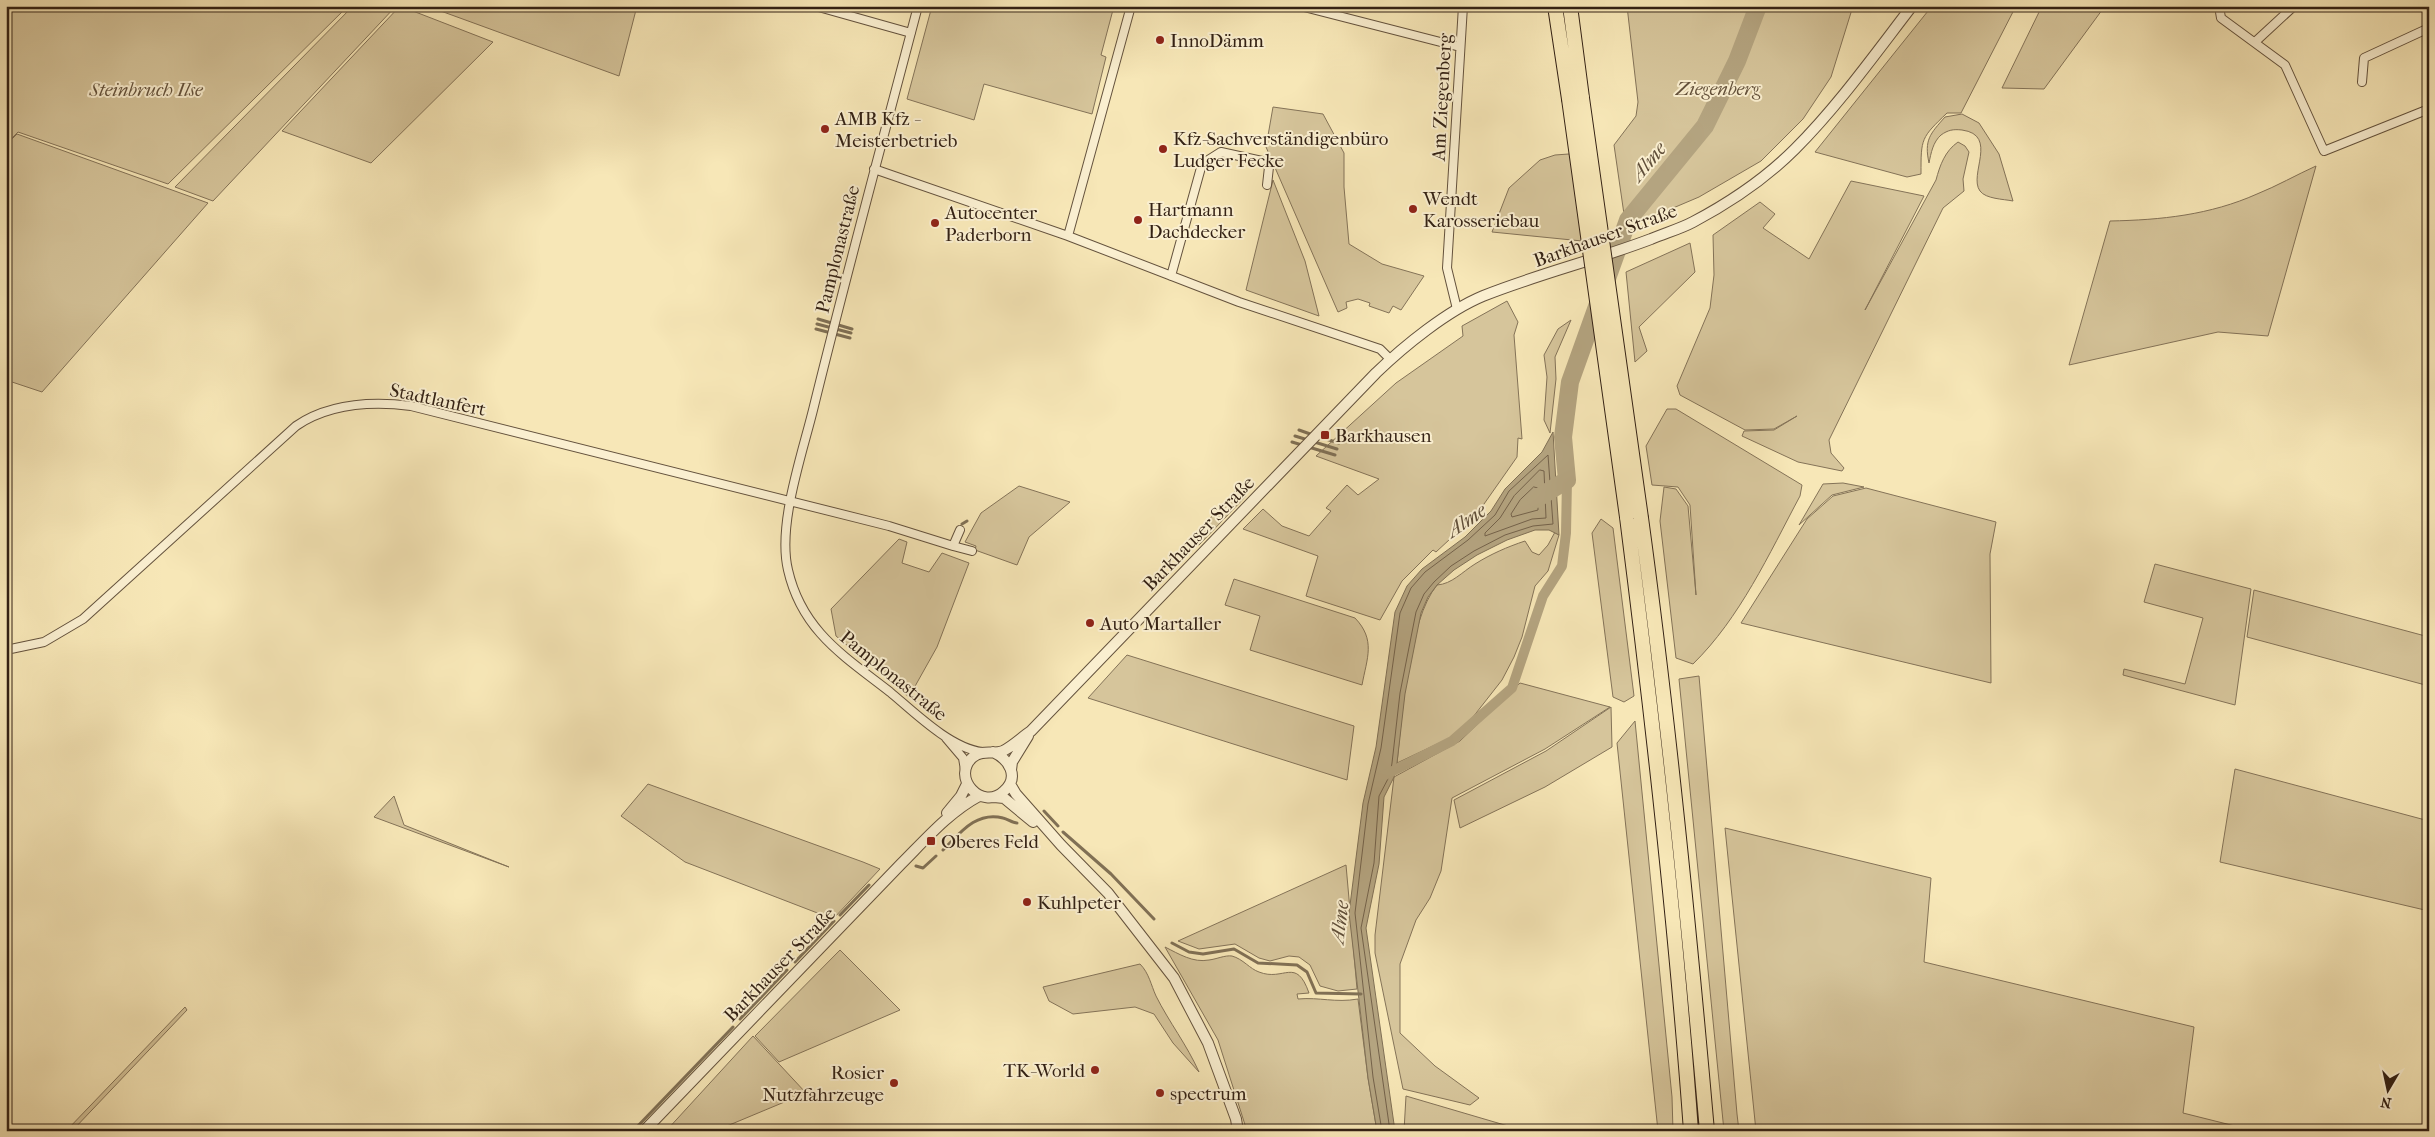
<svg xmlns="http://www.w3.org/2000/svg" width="2435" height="1137" viewBox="0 0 2435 1137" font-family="'IM FELL French Canon',serif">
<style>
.green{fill:#d6c59b;stroke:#847358}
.water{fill:#b4a480;stroke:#807055}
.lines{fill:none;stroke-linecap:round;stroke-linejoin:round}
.shore{stroke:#74624a;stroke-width:1}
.stream{stroke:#807055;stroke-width:3}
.canal{stroke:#b4a480;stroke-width:10}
.river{stroke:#b4a480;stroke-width:18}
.minor-casing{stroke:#64523d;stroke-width:10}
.tertiary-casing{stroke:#64523d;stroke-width:12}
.motorway-casing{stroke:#332114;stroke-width:16}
.minor{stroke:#faefd0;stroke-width:8}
.tertiary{stroke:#faefd0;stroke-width:10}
.motorway{stroke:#f7e7b7;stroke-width:14}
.motorway-bridge-casing{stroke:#332114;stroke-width:16;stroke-linecap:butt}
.motorway-bridge{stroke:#f7e7b7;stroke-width:14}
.poi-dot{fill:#8f2418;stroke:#faefd0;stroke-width:2}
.labels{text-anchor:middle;stroke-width:4;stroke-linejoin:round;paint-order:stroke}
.poi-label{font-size:19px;fill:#332114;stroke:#faefd0;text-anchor:start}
.park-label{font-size:19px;font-style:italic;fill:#64523c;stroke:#faefd0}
.street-label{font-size:19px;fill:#332114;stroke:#faefd0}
.water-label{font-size:20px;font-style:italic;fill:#604f3a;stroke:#faefd0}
</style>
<rect width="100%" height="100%" fill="#f7e7b7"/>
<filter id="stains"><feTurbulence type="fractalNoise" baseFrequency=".004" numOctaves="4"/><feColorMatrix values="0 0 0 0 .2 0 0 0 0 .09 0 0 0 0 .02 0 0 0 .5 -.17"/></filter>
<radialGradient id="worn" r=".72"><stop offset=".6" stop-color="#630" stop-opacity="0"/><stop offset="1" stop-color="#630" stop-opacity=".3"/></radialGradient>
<path class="green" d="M6,6h342l-180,178 -150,-52 -12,12z
M353,6h43l-183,195 -38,-14z
M400,6l93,36 -122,121 -89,-32z
M427,6h210l-18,70z
M932,6h182l-13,49 5,2 -14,57 -108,-30 -10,36 -67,-21z
M1627,6h226l-22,71 -28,42 -42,42 -62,36 -73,31 -12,-83 22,-29 2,-14z
M1932,6h84l-55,107h-14c-26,25 -26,25 -26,61l-14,3 -92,-25z
M2042,6h63l-61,83 -42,-1z
M1273,107l50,7 21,39v34l5,57 33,20 42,12 -23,34 -8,-4 -4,7 -20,-7 1,-3 -12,-4 -12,3 1,6 -9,4 -72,-165z
M1962,114l17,9 20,31 14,47c-10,-2 -27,-2 -33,-10 -12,-16 19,-56 -18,-61 -9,-1 -14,0 -21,5 -8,7 -10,18 -12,28 -5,-23 1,-29 16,-46z
M17,134l191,69 -166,189 -36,-12v-235z
M1958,142l7,4 4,6 -6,27 1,12 -21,17 -114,232 2,13 13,15 -2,3 -44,-9 -56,-26 2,-5 30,-1 23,-14 -23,13 -29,1 -65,-35 -3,-9 33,-78 4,-33 -1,-40 47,-33 15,12 -12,14 46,31 42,-78 73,15 -59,114 71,-130c4,-15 9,-29 22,-38z
M1596,152l-14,89 -90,-9 17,-44 31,-28 15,-5z
M2316,166l-48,170 -50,-4 -149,33 41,-144c51,-1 100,-6 147,-27 20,-8 39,-19 59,-28z
M1273,180l32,81 14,55 -73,-26z
M1690,243l5,29 -56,55 8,24 -12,11 -9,-90z
M1507,301l11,21 -4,13 8,104 -4,-1 -1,19 -40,57 -41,38 -3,-2 -31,31 -22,39 -74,-24 12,-40 -75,-27 20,-20 19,17 27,10 22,-25 -5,-3 21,-23 11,10 21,-16 -63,-23 80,-73 67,-47 -1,-10z
M1571,320l-16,37 1,22 -6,54 -6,-13 3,-43 -3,-22 14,-26z
M1667,409h9l126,76 -2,11c-31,58 -60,122 -107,168l-17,-6 -16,-137 4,-34 12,2 12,17 8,89 -6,-90 -12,-18 -26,-2 -6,-39z
M1843,483l21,4 -32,8 -33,30 24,-41z
M1019,486l51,16 -41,35 -12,28 -42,-15 1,-4 -11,-4 16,-29z
M1240,486l6,10 -47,49 -10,-4z
M1866,488l130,34 -6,32 1,129 -250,-60 66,-104 26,-23z
M1601,519l12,9 21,168 -10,6 -11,-5 -21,-164z
M1555,532l4,3 -11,36 -13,15 -13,51 -8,20 -12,23 -29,37 -23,21 -53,25c5,-47 11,-142 40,-178 15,-1 25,-13 38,-21 16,-10 32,-17 50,-23l7,11 7,3 9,-10z
M899,539l8,3 -5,21 27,9 13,-19 27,10 -32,84 -28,50 -73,-61 -5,-27z
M2155,564l96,25 -16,116 -112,-30 1,-6 61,15 18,-66 -59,-16z
M1234,579l121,39c21,22 12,40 7,67l-112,-35 10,-34 -35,-11z
M2254,590l175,47v49l-182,-49z
M1127,655l227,71 -7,54 -259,-82z
M1699,676l38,438 2,17h-15l-45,-452z
M1520,683l90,24 -65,42 -93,49 -11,73 -11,27 -14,22 -16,44v69l35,33 44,32 -9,7 -67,-16 -28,-136v-18l19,-158 66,-36z
M1611,707l1,40 -67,40 -85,41 -6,-28 92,-49z
M1635,721l37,376 1,34h-15l-41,-388z
M2235,769l194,52v90l-209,-49z
M648,784l215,78 17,7 -47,50 -148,-57 -64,-46z
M394,796l10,29 105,42 -135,-50z
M1725,828l206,50 -7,84 270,65 -11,86 72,18h-499z
M1346,865l11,124 -19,2 -18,-5 -10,-21 -11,-8 -10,-1 -19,5 -11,-3 -24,-14 -36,5 -21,-8z
M1165,947c14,7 28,16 44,13 8,-1 16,-5 23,-4 11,3 18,13 27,16 25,10 37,-16 50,21l-12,1 1,5c22,-2 37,4 60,0l10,79 9,53h-130l-29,-91z
M840,950l60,60 -121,52 -24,-26z
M1140,964c9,9 11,21 16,32 13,26 31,49 43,76l-26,-29 -19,-29 -19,-7 -62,7 -24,-13 -6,-14z
M185,1007l2,3 -115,121h-6z
M753,1036l53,57 -91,38h-49z
M1406,1096l119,35h-121z"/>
<path class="water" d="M1553,432l6,103 -10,-5h-14l-28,10 -30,15 -23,15 -17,15 -9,12 -7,16 -16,81 -8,69 -3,14 -10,20 -5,67 -13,64 29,203h-18l-9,-53 -19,-165 14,-110 13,-56 19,-135 12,-26 15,-17 43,-32 26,-26 14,-22 37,-37z"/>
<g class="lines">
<path class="shore" d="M1540,470l4,1 2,47 -14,1 -47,17v-3l15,-15 14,-22z
M1534,487l4,1v22l-26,7 -1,-3 9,-14z
M1382,1131l-9,-54 -18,-164 13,-109 13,-56 19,-135 11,-25 14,-16 43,-32 27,-25 14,-24 39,-36 5,69 -20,2 -28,9 -31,16 -23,15 -17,16 -10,12 -8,18 -16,81 -8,70 -2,12 -11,21 -5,67 -13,65 29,203"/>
<path class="stream" d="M818,319l34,10
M817,324l34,9
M816,329l34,9
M1299,430l14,5
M1295,436l42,13
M1319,437l20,6
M1292,442l43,13
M962,524l5,-3
M1044,811l14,15
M1063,832l48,42 43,45
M943,850c17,-17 33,-39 60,-32 5,1 9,5 14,5
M916,866l7,2 13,-12
M840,915l29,-30
M1172,943l17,9 14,2 31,-5 24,14 39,2 10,7 9,21 45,1
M795,962l39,-41
M740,1019l47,-49
M633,1131l100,-104"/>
<path class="canal" d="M1383,776l69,-35 60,-53 31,-92 19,-30 4,-33 1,-53"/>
<path class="river" d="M1536,499l31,-19 -4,-43 7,-55 58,-162 77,-94 32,-65 21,-55"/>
<defs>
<path id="minor" d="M815,6l96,27
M918,6c-35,133 -71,266 -104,400 -11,46 -37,118 -26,164 14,61 56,86 102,122 24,20 60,56 92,60
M1300,6l160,41
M2219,6l2,12 64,47 39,86 105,-42
M2255,42l39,-36
M2362,82l2,-24 65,-30
M874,169l194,67 171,66 141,47 10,10
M1068,236l63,-230
M1171,276l31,-112 19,-12 41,9 7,6 -2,18
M1457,309l-10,-41 16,-262
M953,546l19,5
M6,650l38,-8 39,-23 213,-193c34,-23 75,-25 115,-20l478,120 64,20 7,-16
M946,738l17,20 2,12"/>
<path id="tertiary" d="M993,752c16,7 27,25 11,39 -22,21 -54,-14 -31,-34 10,-8 20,-2 30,-6 10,-5 19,-14 28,-20l345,-358c28,-27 71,-62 107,-77 55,-22 113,-36 168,-57 14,-6 29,-10 42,-17 36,-19 73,-44 102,-73 43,-43 80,-95 117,-143
M1011,770l1,-8 16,-26
M1010,784l6,10 45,51 47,48 66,85 34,65 28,76 2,12
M994,797l10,1 29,24
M947,813l14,-17 6,-12
M644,1131l257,-267c24,-24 48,-52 78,-68"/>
<path id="motorway" d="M1555,6l14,93
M1570,6l12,92
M1627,517c26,204 49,408 64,614
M1641,518c28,204 48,408 66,613"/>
</defs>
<use href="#minor" class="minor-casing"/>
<use href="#tertiary" class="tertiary-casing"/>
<use href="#motorway" class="motorway-casing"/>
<use href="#minor" class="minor"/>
<use href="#tertiary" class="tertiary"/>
<use href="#motorway" class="motorway"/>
<defs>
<path id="motorway-bridge" d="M1582,98l59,420
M1569,99l58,418"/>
</defs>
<use href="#motorway-bridge" class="motorway-bridge-casing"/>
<use href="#motorway-bridge" class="motorway-bridge"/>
</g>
<g class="poi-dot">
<circle cx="1160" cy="40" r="5"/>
<circle cx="825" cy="129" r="5"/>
<circle cx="1163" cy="149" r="5"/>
<circle cx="1413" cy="209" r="5"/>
<circle cx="1138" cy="220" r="5"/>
<circle cx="935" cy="223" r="5"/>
<rect x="1320" y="430" width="10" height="10" rx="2.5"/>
<circle cx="1090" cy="623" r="5"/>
<rect x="926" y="836" width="10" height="10" rx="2.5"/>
<circle cx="1027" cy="902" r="5"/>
<circle cx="1095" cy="1070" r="5"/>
<circle cx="894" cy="1083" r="5"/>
<circle cx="1160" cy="1093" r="5"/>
</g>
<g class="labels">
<g class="poi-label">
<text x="1170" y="47">InnoDämm</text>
<text x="835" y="125">AMB Kfz -<tspan x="835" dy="22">Meisterbetrieb</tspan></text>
<text x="1173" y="145">Kfz-Sachverständigenbüro<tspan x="1173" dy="22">Ludger Fecke</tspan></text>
<text x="1423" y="205">Wendt<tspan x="1423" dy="22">Karosseriebau</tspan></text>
<text x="1148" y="216">Hartmann<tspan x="1148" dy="22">Dachdecker</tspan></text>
<text x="945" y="219">Autocenter<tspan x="945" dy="22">Paderborn</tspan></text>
<text x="1335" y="442">Barkhausen</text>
<text x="1100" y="630">Auto Martaller</text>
<text x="941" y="848">Oberes Feld</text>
<text x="1037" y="909">Kuhlpeter</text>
<text x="1085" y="1077" text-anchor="end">TK-World</text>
<text x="884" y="1079" text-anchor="end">Rosier<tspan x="884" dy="22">Nutzfahrzeuge</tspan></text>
<text x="1170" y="1100">spectrum</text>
</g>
<g class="park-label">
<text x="1718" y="95">Ziegenberg</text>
<text x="146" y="96">Steinbruch Ilse</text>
</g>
<g class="street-label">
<text transform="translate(1441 97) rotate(-87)" y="7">Am Ziegenberg</text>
<text transform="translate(1605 235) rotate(-20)" y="7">Barkhauser Straße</text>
<text transform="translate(837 249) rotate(-76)" y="7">Pamplonastraße</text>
<text transform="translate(438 399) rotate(12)" y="7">Stadtlanfert</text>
<text transform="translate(1198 533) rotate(-46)" y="7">Barkhauser Straße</text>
<text transform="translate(894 675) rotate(39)" y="7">Pamplonastraße</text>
<text transform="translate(779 964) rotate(-46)" y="7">Barkhauser Straße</text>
</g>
<g class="water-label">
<text transform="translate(1648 161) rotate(-50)" y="7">Alme</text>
<text transform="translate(1466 520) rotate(-34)" y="7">Alme</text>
<text transform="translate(1339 922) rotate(-83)" y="7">Alme</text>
</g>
</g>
<rect width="2435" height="1137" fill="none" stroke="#f7e7b7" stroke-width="25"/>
<rect x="8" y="8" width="2420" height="1122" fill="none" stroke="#332114" stroke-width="2.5"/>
<rect x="12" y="12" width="2410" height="1112" fill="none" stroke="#332114"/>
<g transform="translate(2388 1090) rotate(189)" stroke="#faefd0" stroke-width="4" paint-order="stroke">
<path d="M0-4L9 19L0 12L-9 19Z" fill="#332114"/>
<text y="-8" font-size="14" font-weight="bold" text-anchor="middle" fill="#332114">N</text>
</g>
<rect width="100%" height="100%" filter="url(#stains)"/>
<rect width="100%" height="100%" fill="url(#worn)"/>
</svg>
